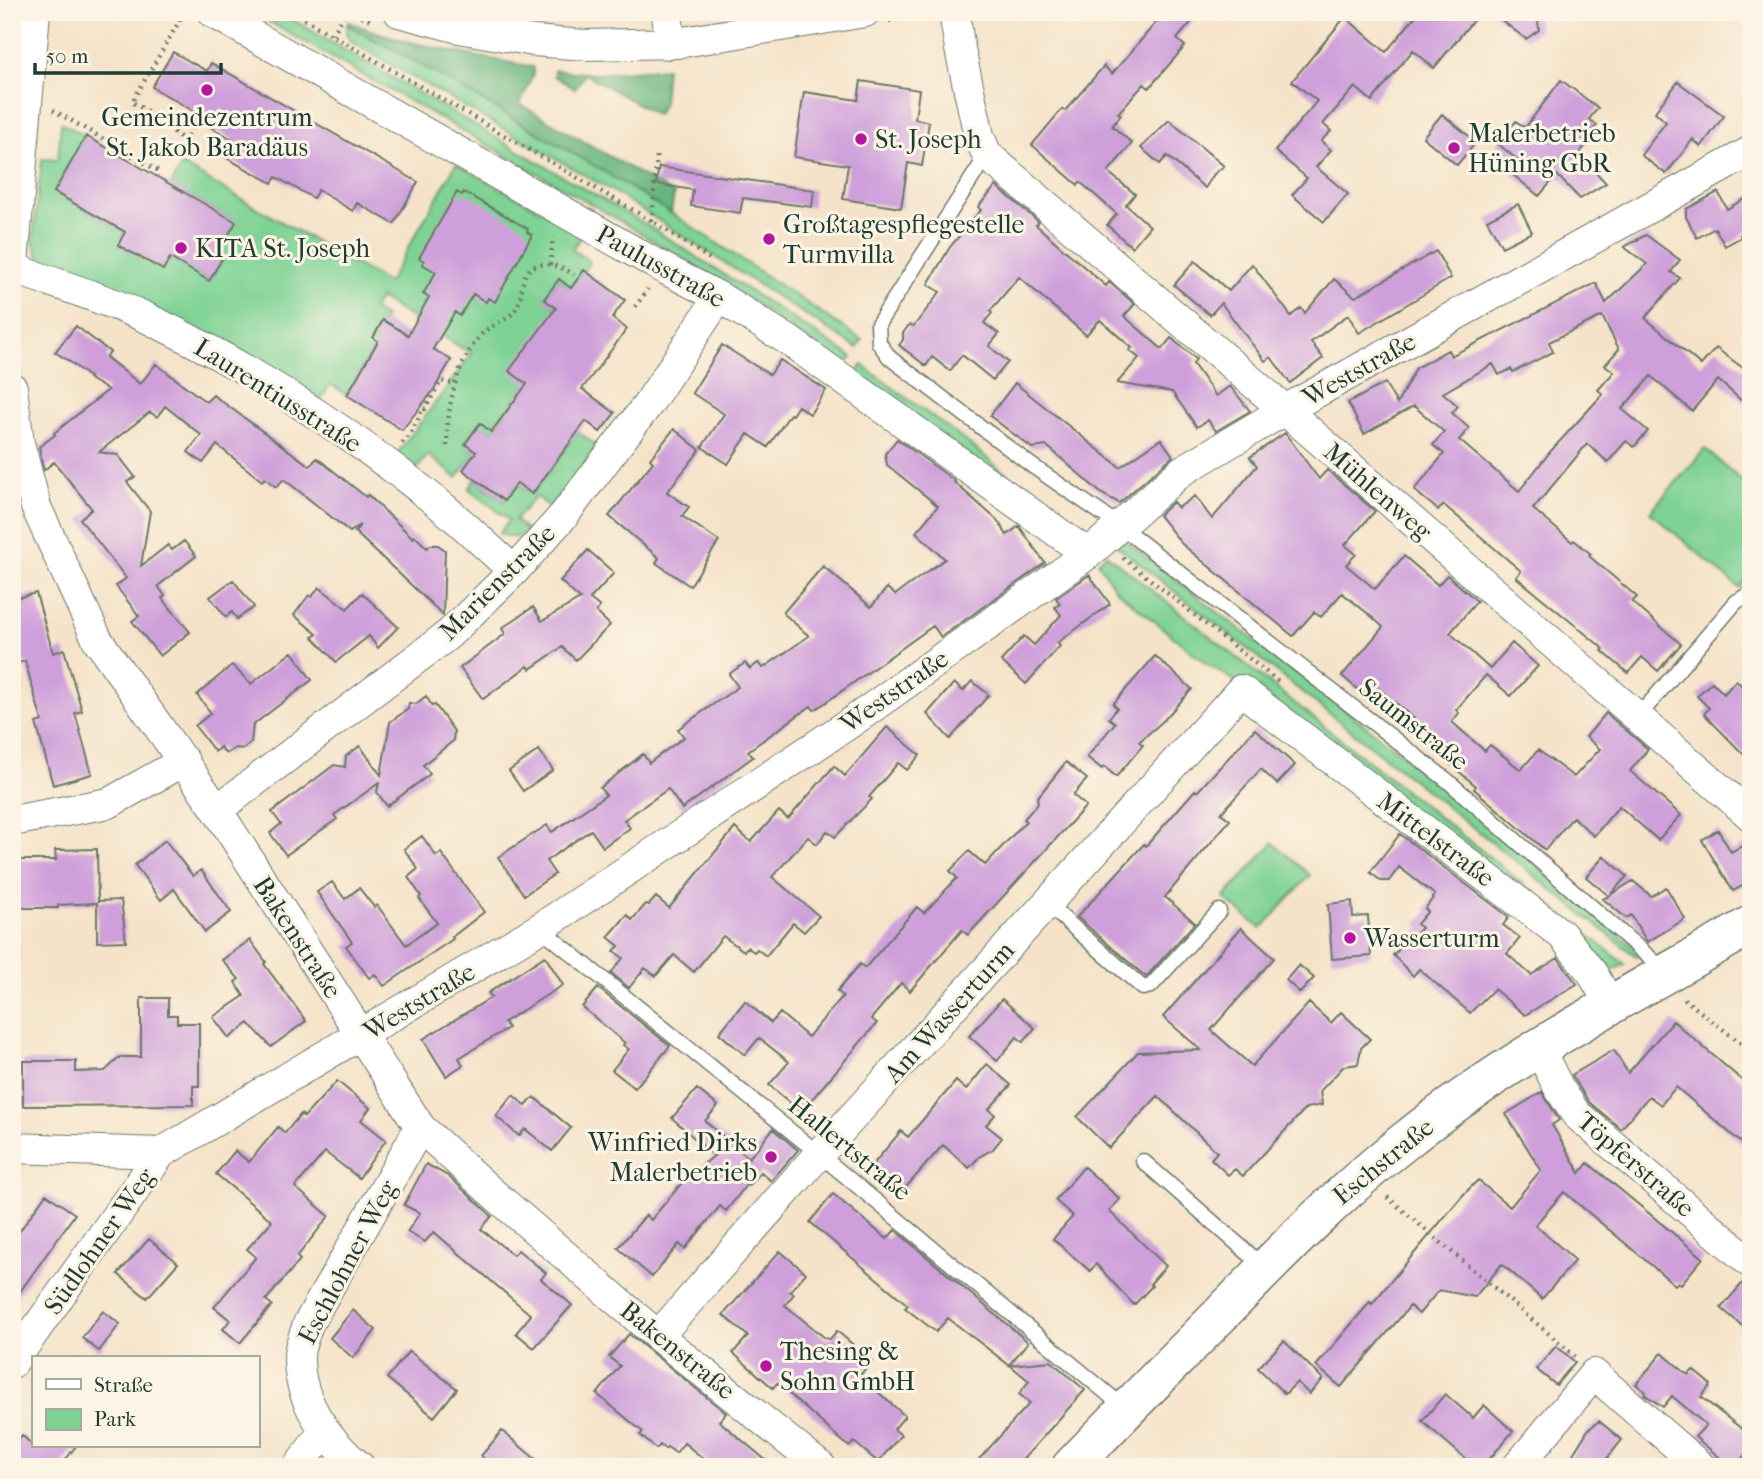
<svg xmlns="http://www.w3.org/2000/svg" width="1763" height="1479" viewBox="0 0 1763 1479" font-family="'IM FELL French Canon',serif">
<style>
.green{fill:#7ed294;stroke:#4e8864;stroke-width:2}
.forest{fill:#66b47e;stroke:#427859;stroke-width:2}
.building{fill:#ce9fda;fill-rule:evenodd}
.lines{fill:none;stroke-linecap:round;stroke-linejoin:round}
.lane-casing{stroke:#6a7768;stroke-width:17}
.street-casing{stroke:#6a7768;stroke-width:32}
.secondary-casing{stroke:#6a7768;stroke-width:41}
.path{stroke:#6a7768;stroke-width:4.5;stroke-dasharray:2 5;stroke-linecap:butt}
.lane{stroke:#fff;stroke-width:14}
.street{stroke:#fff;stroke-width:30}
.secondary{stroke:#fff;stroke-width:38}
.poi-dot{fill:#b5179e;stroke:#fcf5e5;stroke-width:2.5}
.labels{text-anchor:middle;stroke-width:6;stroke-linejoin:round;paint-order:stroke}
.poi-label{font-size:26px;fill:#1f3d34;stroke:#fcf5e5;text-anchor:start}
.street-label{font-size:26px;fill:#1f3d34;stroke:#fcf5e5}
</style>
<rect width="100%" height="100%" fill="#fcf5e5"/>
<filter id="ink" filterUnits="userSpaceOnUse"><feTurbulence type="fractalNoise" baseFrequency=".0143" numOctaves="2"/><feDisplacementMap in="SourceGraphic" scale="14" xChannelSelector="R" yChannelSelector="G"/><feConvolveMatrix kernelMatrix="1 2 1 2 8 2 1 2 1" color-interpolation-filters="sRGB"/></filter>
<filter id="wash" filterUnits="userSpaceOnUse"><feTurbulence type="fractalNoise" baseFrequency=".00686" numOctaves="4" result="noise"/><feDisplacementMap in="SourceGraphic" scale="28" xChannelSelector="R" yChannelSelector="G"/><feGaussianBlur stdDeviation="1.57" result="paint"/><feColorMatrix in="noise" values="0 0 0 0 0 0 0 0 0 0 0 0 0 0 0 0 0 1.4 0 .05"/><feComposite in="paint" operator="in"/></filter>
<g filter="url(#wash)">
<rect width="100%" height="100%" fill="#f5e3c9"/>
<path class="green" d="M252,12h27l368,213 205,132 -7,10c-40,-28 -80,-58 -122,-84 -154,-96 -314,-180 -471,-271z
M347,25l62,33 191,111 61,37 201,134 -5,8 -243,-156 -261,-149 -7,-8z
M61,123l25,13 -32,56 71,40 -6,13 44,25 7,-12 40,23 12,-22 -6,-3 19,-34 -64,-37 11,-20 206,118 68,-119 128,69 -12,16 18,13 -19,26 -12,-9 -14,19 11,10 -29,76 -36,48 -12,-8 -14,19 11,9 -19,26 -29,-23 -12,15 -20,-15 76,-101 -93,-56 -6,12 12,7 -12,21 13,8 -16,9 -23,40 -17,-11 -10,18 -272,-136 -10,-11 -5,-14 9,-82 16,1z
M862,365l110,81 114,92 -231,-163z
M578,432l20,15 -49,60 -13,-11 -21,24 13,12 -13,6 -16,-4 10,-14 -40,-31 6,-10 29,22 13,-18 15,11z
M1705,449l46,40v86l-12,13 -89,-76z
M1123,539l331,255 188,160 -5,3 -521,-412z
M1106,554l519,410 -11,6 -356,-281 -20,-6 -34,-21 -88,-72 -18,-28z
M1273,843l37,32 -49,54 -37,-31z"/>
<path class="forest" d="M349,22c58,24 123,33 184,45v8l-13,29 154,90 -3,19 -71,-44 -191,-111 -62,-33z
M666,68l-3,35 -6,12 -72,-41 -10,15 -21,-13v-6l42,4z"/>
<g id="blocks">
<path class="building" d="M1165,12h35l-23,27 8,7 -36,42 -5,-4 -26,29 3,2 -9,11 20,17 -24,29 27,22 -9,11 24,21 -18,21 -25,-22 10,-11 -37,-32 -2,3 -46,-40 30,-36 3,2 39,-45 8,8z
M1419,12h61l-46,56 -21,-18 -41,51 -17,-14 -32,37 8,7 -10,10 10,9 -15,17 32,27 -24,28 -32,-27 15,-17 -32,-27 42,-50 -25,-20 53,-64 41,35z
M1491,12h46l2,18 -13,9z
M173,52l34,19 4,-8 207,119 -24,42 -37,-21 -4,8 -35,-21 -5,8 -37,-21 -4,6 -49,-27 9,-17 -40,-22 3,-5 -43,-25z
M1561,80l37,28 -9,11 8,6 -4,5 2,3 -16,21 27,29 -26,16 -23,-24 -18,21 -27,-22 9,-11 -24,-20 19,-22 9,7z
M861,81l58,9 -4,29 14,3 -7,44 -14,-3 -7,45 -58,-9 5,-34 -54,-8 10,-65 54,8z
M1678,82l46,34 -23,31 -8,-8 -27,35 -25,-19 25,-33 -11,-10z
M1442,114l34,28 -19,23 -34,-28z
M1169,120l55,46 -10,8 -9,14 -38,-32 -7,8 -19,-16z
M86,136l150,86 -20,34 6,3 -13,22 -39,-23 -7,12 -45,-25 7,-13 -71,-40z
M659,167l155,23 -2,17 -69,-9 -3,15 -49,-7 2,-16 -37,-6z
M996,186l43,36 -3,3 70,61 3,-4 26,22 -11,12 38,33 9,-11 25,21 -3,5 23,32 14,-10 20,25 -34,20 -8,-11 -11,7 -25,-35 -55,-9 22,-25 -10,-8 3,-2 -32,-28 -14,15 -67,-58 -29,34 2,2 -8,10 15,11 -10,12 19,16 -15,18 -31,-25 -12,16 -18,-14 -6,9 -27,-21 4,-5v-7l6,-8 5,1 26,-34 -12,-8 22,-37 31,-37 -3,-3z
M457,192l5,3 2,-3 64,37 -1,3 5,3 -37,67 -7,-4 -2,4 -13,-8 -13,22 -5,-4 -22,37 18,11 -18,31 -31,39 -55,-35 31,-54 -5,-3 10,-18 25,15 21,-38 -6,-3 13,-22 -14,-8 2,-3 -5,-3z
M1718,192l9,17 24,-14v34l-11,6 1,2 -16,9 -10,-18 -18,10 -11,-21v-8z
M1518,204l14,28 -30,15 -15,-27z
M1646,235l34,25 -9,12 9,6 -35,40 56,47 15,-17 35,26v35l-33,-29 -26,31 -41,-35 -29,33 26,22 -14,16 -8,-6 -18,21 -21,-18 -54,65 39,33 2,-2 17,14 -2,2 48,41 -5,5 49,42 -23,27 -16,-14 -14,16 -26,-22 2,-2 -88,-72 5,-6 -77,-66 -6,5 -24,-20 30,-36 -11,-9 11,-13 -30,-26 -50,28 -16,-31 37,-20 12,21 19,-36 32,-18 3,6 145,-73 10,20 41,-39 -23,-17zM1602,316l17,33 -14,16 9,7 -16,18 5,4 -53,58 -31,39 -60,-51 10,-12 -17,-15 6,-7 -15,-13 50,-29 6,11 12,-6 2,3 40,-20 -4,-10z
M1436,251l15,27 -92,55 -11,-18 -37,27 12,16 -33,25 -19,-26 -6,4 -44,-58 -11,12 -36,-30 21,-24 34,30 23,-27 39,52 10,-8 4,5 29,-34 21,18z
M584,270l41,30 -13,18 15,11 -45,60 33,24 -15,19 -14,-11 -54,73 -15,-11 -13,18 -41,-31 13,-18 -11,-8 15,-21 11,9 36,-48 -18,-13 47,-63 -12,-9 15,-20 12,9z
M76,326l34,26 -4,5 34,27 16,-20 50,38 7,-7 97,71 7,-8 49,39 2,-2 45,43 2,-2 12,12 3,-3h8l7,5 -2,65 -88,-83 5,-7 -10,7 -66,-53 -8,8 -11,-9 -3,3 -45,-36 -14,18 -15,-11 13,-17 -36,-29 -8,11 -7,-5 -51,40 19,3 17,22 -8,5 23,29 -9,55 27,-21 4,5 12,-9 12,15 -38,30 7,10 -3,2 28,34 -30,24 -28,-35 7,-5 -23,-30 10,-8 -46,-59 12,-10 -38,-47 -10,8 -2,-7 -3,-16 16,-12 -1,-2 54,-43 -20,-12 1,-1 -20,-16 -14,-9z
M722,345l48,30 10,-15 46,30 -16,24 -12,-8 -6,9 -2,-1 -22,33 -20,-13 -20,30 -26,-17 22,-33 -32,-21z
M1015,383l105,84 41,-28 12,17 -54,47 -17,-9 -55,-48 -15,2 -42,-32z
M674,429l26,21 -33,42 22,15 -7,9 37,25 -29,45 -34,-23 3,-5 -50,-42 44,-54 -3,-3z
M1285,433l34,46 8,-9 48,41 -30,34 11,9 -10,11 29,24 29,-33 34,29 9,-10 30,26 -27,32 40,36 22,-26 26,23 -27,30 -25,-21 -30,35 3,3 -7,9 33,29 5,-6 31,25 17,-20 36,27 26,-28 -14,-12 20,-24 42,36 -18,22 51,44 -23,25 -39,-34 -25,30 -21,-19 -28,33 -71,-61 2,-3 -47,-40 8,-8 -58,-49 -9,11 -28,-24 41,-49 -12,-11 -29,-23 -21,24 -7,-5 -21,24 -111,-92 -23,-29 14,-13 5,6 17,-12 17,23 45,-53 -7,-9z
M897,439l58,42 -1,1 43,38 10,15 12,-9 26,37 -104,74 -8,-11 -108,77 -11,7 -3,-4 -63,45 5,6 -71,52 -14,-20 -44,31 6,8 -27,19 -12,-17 -45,31 9,13 -31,21 -26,-38 49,-32 5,7 54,-37 -6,-7 43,-34 6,9 35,-26 -6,-8 60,-42 -9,-13 16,-11 5,6 8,-6 5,5 46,-32 -26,-23 40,-47 48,41 16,-19 8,7 50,-36 -29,-27 22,-26 -51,-41 -2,-11z
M588,550l26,23 -24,26 10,8 -4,5 14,13 -34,35 -14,-13 -32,22 -2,-3 -45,33 -23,-31 45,-34 -3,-6 31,-21 9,14 38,-22 -20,-18z
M1089,575l21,29 -53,39 3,3 -34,38 -25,-23 23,-25 10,9 27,-30 -6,-8 5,-3 -4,-6z
M233,580l21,27 -17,12 -5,-7 -6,5 -16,-20z
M319,587l28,22 15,-16 36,34 -20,21 -9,-12 -33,26 -23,-25 4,-3 -23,-19 15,-20 3,2z
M36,593l17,60 11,-4 18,62 -7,2 17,61 -39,11 -17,-62 6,-2 -17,-60 -13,4v-66z
M292,652l20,28 -59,45 -2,17 -8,7 -8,-1 -9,6 -6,-7 -5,5 -20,-26 16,-13 -14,-18 35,-30 19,19z
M1155,656l37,33 -29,32 -24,21 4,3 -27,32 -12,-11 -2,3 -15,-12 28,-34 -6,-5 8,-10 -4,-4z
M1736,680l15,15v67l-47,-48 5,-6 -12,-12 15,-14 12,12z
M972,681l17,14 -39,44 -23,-25 27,-31 9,8z
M426,696l6,10 3,-1 19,26 -1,10 -30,24 7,9 -43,32 -10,-14 2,-9 -45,32 3,4 -51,36 -16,-22 11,-9 -9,-12 62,-47 11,2 1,-11 14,-10 21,29 9,-53 18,-13 1,-6 7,1z
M887,727l33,28 -13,15 -9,-7 -29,34 3,2 -37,38 -8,-6 -10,13 -9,-7 -36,40 47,39 -15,16 -11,-9 -27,33 -9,-7 -3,3 -7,-5 -3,4 -21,-15 -29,36 -20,-17 -18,21 -11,-8 -16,20 -18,-15 12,-15 -9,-7 5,-5 -11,-9 19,-22 5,5 14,-16 3,1 7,-8 13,11 66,-80 16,14 28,-31 9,8 46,-53 11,10z
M1255,729l40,36 -18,19 -16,-15 -40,44 9,7 -65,77 30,26 -49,54 -69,-60 67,-73 2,2 49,-56 2,2z
M539,750l14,20 -30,21 -14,-20z
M1066,762l21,17 -14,16 13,11 -118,129 -6,-5 -52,61 -9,-8 -30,36 6,4 -76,89 -32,-27 20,-23 -30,-24 -14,17 -26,-22 26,-32 26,22 9,-10 28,24 35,-41 -6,-5 23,-27 5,4 52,-61 7,6 33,-35 -7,-7 19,-20 16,14 41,-44 -2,-2 14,-16 -1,-5z
M1718,830l13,22 20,-11v40l-18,10 -31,-51z
M1400,834l109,83 -6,8 17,13 -13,16 24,21 27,-17 19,26 -52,31 -31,-26 -24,24 -51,-44 -6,7 -20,-21 28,-27 -4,-4 11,-13 -3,-2 10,-14 -36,-28 -10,14h-8l-11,-9z
M422,836l14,20 5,-3 43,59 -32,25 1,2 -69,47 -9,-12 -6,4 -23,-32 6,-4 -35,-50 15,-10 13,17 14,-11 15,19 3,-2 29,40 31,-22 -18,-25 2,-2 -13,-19 10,-8 -14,-20z
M165,840l28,36 8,-6 30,42 -26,20 -31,-43 -13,11 -26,-35z
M97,849l1,52 23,-1 5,41 -29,1v-39l-39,2v3h-46v-48h44l-1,-10z
M1604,856l23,20 -17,19 23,-14 18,15 15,-9 19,32 -38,23 -16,-27 -5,3 -23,-19 6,-3 -23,-19z
M1352,901l1,16 15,-1 3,40 -39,3 -4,-55z
M1241,928l33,30 -63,72 41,36 57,-63 22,20 10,-11 29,27 -9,9 -3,16 -14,2 -24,25 2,14 -16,3 -63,68 -8,-7 -7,6 -17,-16 6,-7 -59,-56 -49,52 -32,-31 61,-65 63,-2 -38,-33z
M250,940l16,22 -2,2 42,57 -35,26 -22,-24 -20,15 -16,-21 31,-21 -9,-14 4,-3 -17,-19z
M545,956l18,29 -59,37 4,6 -49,30 4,7 -17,11 -23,-37 69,-42 -4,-4z
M1299,965l15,13 -14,15 -14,-13z
M598,988l72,58 -35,42 -23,-18 17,-21 -6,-4 2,-2 -43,-36z
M141,998h27v17h9v8h22v63h-6v19l-170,1v-45h53v11l29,-1 15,-14h21z
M1002,999l33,29 -12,14 -6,-5 -20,24 -28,-25z
M1673,1021l78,67v63l-75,-64 -15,18 -12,-9 -28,33 -32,-27 -15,-23 -2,-4 42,-25 14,23z
M987,1064l24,21 -22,24 6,6 -9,10 16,13 -9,11 -14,8 -10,11 -26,-23 -42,48 -31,-25 31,-37 7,6 48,-56 10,9z
M337,1081l33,27 -9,12 25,20 -27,38 -34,-26 -30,35 34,29 -32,41 3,3 -34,40 6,5 -32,38 -17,-14 7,-9 -16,-13 42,-50 -9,-8 25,-28 -56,-47 19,-23 14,11 29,-35 7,6 16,-19 3,3z
M697,1089l21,17 -13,15 44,37 24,-29 25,21 -27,31 -10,-9 -12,14 -2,-2 -21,27 -6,-5 -35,43 -6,-5 -27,33 -34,-29 28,-33 5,5 34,-41 29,-23 -42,-38z
M1542,1092l17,28 -7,5 28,48 8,-10 115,95 -22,26 -3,-2 -3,3 -111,-93 -29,33 40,35 -33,39 -40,-35 -27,33 -36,-7 -20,24 -9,-8 -69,81 -25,-21 54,-64 2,2 90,-108 16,-16 32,27 31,-37 -35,-56z
M513,1095l13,11 8,-9 37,31 -19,23 -27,-22 -6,7 -23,-20z
M426,1164l22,12 44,40 -11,13 32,26 5,-5 28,23 -5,6 31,26 -38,43 -18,-15 15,-18 -97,-83 -9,10 -18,-10 13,-19 -16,-8z
M1084,1167l36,32 -11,12 57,55 -16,18 2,2 -18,19 -38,-41 -6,7 -37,-32 20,-23 -18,-16z
M46,1194l29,20 -63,89v-61z
M833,1194l54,45 8,-9 133,112 -19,23 -61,-47 -12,14 -31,-24 3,-3 -98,-83z
M149,1239l29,24 -31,35 -29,-24z
M780,1251l26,22 -16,18 4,3 -9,11 40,33 5,1 7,-8 35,30 -11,13 18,16 -1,2 27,24 -11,13 7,6 -23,27 -24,-20 -5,5 -72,-64 -4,5 -40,-35 15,-17 -25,-21z
M1746,1279l5,1v53l-30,-25z
M353,1310l23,20 -23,28 -23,-20z
M103,1311l17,13 -21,27 -17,-13z
M629,1334l97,79 -7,8 55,46h-60l-30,-24 -8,10 -9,-6 -2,2 -5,-4 -4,4 -16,-14 3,-3 -46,-38 23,-28 -11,-9z
M1284,1341l39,38 -14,15 -12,-12 -12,12 -27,-26z
M1556,1346l19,16 -19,23 -20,-16z
M409,1351l48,38 -23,28 -47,-39z
M1662,1353l26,22 5,-5 18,15 -10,12 50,39v12l-16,19h-4l-36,-30 11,-12 -34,-29 -9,11 -19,-13 2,-2 -10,-8z
M1051,1361l34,29 -69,77h-44l58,-64 -11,-9 10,-13 -19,-16z
M1445,1394l28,24 11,-13 29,26 -30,36h-8l-53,-46z
M1599,1421l23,19 -22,27h-35l23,-37z
M502,1431l43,36h-51l-13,-11z
M22,1435l11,11h43l-16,21h-48v-19z"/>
</g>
</g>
<g filter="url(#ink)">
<use href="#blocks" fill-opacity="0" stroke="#6a7768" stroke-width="2"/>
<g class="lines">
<defs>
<path id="lane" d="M987,155l-109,169 1,19 11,15 141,107 89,61 328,255 217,190
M1638,717l98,-115 15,-9
M1047,904l96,84 8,-2 68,-75
M540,928l279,226 307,255
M1143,1161l122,107"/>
<path id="street" d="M212,12l451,256 56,29 69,43 300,214
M399,12l60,16 75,13 51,4 92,-2 188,-31
M667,12l3,32
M954,12l6,37 19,87 8,19 298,255 466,406
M12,268c45,16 92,30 135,50 102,49 199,111 287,182 28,22 53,47 80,71
M12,275l23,-263
M12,388l7,55 17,64 61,132 120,171 203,317 68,62 170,147 163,131
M217,810l232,-176 65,-63 50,-56 85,-112 70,-106
M12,821l97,-18 75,-42
M1539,1049l20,39 17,26 175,149
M12,1148l149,5 379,-225 313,-207 235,-167 94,-83 103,-61 466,-259
M658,1336l161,-182 422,-464 321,245 31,39 18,33
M12,1363l149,-210
M298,1467l26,-36
M360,1467c-33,-27 -62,-67 -61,-111 0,-10 6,-22 9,-32l112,-197
M1517,1467l77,-93 107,93"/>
<path id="secondary" d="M1071,1467c50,-53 102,-104 152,-155 59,-60 116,-119 182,-171 103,-83 230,-149 346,-216"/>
</defs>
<use href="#lane" class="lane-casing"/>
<use href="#street" class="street-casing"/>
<use href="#secondary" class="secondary-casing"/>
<path class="path" d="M292,12l360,209 61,40
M348,12l26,9
M184,13l-52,89 15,9 38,30 10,-19
M889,21l39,-7
M333,35l12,-23
M53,110l109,63
M652,221l5,-67
M550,265l3,-28
M635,307l13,-18
M402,443c11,-9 15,-23 21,-35l2,1 16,-28 15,3
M447,446c0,-39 8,-81 34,-111 9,-11 26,-13 34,-25 8,-11 5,-25 11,-36 9,-17 37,-8 48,1
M1123,558l157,125
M1684,999l67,52
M1387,1197l188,159"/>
<use href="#lane" class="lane"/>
<use href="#street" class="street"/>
<use href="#secondary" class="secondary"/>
</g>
</g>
<g class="poi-dot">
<circle cx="207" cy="90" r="7"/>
<circle cx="861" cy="139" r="7"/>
<circle cx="1454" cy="148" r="7"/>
<circle cx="769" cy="239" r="7"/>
<circle cx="181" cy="248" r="7"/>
<circle cx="1350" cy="938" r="7"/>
<circle cx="771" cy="1157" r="7"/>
<circle cx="766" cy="1366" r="7"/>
</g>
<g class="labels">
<g class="poi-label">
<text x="207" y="126" text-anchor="middle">Gemeindezentrum<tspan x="207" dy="30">St. Jakob Baradäus</tspan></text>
<text x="1468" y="142">Malerbetrieb<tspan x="1468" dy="30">Hüning GbR</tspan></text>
<text x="875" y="148">St. Joseph</text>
<text x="783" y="233">Großtagespflegestelle<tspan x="783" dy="30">Turmvilla</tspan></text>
<text x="195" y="257">KITA St. Joseph</text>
<text x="1364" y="947">Wasserturm</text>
<text x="757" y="1151" text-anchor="end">Winfried Dirks<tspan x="757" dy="30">Malerbetrieb</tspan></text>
<text x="780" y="1360">Thesing &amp;<tspan x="780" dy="30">Sohn GmbH</tspan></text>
</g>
<g class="street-label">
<text transform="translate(661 266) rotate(29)" y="9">Paulusstraße</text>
<text transform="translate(1359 369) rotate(-29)" y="9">Weststraße</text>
<text transform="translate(278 395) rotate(32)" y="9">Laurentiusstraße</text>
<text transform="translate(1378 491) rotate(41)" y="9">Mühlenweg</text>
<text transform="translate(497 582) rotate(-45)" y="9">Marienstraße</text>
<text transform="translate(894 691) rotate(-35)" y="9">Weststraße</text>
<text transform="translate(1414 724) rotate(38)" y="9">Saumstraße</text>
<text transform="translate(1436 839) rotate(37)" y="9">Mittelstraße</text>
<text transform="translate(298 937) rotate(57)" y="9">Bakenstraße</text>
<text transform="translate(419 1001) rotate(-31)" y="9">Weststraße</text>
<text transform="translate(949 1012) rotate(-48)" y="9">Am Wasserturm</text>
<text transform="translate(850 1148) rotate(39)" y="9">Hallertstraße</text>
<text transform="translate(1383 1161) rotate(-39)" y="9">Eschstraße</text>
<text transform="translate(1636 1164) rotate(41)" y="9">Töpferstraße</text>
<text transform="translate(99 1241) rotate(-55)" y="9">Südlohner Weg</text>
<text transform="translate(347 1262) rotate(-62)" y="9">Eschlohner Weg</text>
<text transform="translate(678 1350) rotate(39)" y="9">Bakenstraße</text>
</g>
</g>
<rect width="1763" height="1479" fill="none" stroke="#fcf5e5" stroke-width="42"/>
<rect x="32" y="1356" width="228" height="91" fill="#fcf5e5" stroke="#a4ab9e" stroke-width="2"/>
<rect x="46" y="1379" width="35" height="10" fill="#ffffff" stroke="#a4ab9e" stroke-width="2"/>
<text x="94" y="1392" font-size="21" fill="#1f3d34">Straße</text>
<rect x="46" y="1409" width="35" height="21" fill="#7ed294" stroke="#a4ab9e" stroke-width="2"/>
<text x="94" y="1426" font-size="21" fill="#1f3d34">Park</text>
<path d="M35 63v10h186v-10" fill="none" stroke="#1f3d34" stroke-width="3.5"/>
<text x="46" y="63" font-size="21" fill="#1f3d34" stroke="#fcf5e5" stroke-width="5" paint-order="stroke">50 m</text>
</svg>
